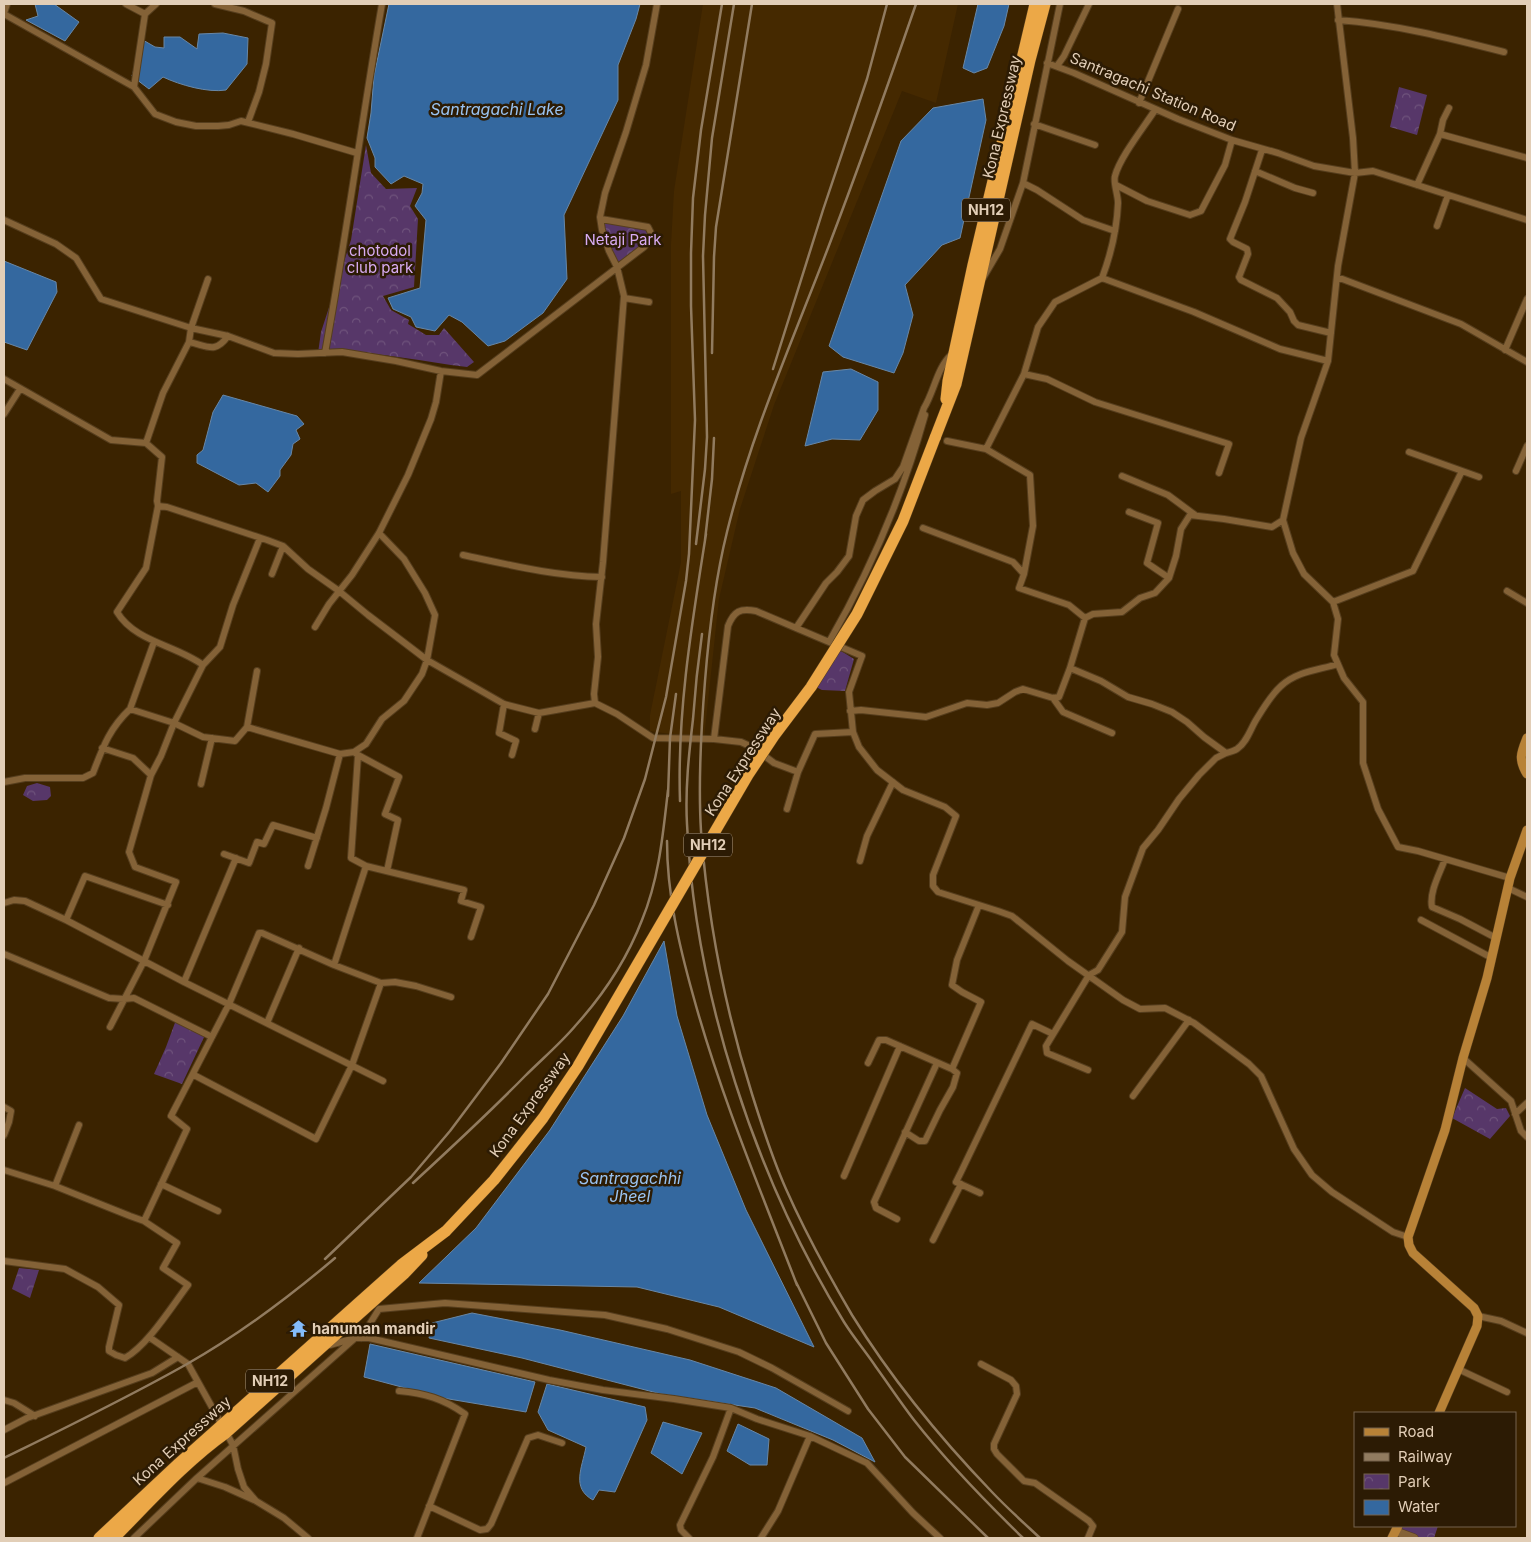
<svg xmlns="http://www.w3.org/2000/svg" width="1531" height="1542" viewBox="0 0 1531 1542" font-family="Inter,sans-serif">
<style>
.built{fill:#452900}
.park{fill:url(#park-crowns)}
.water{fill:#34689f;stroke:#6887a6}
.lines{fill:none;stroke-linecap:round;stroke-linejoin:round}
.minor-casing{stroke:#563e1d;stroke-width:8}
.tertiary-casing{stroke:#563e1d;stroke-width:9}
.secondary-casing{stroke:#563e1d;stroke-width:10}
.trunk-casing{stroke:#563e1d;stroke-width:12}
.minor{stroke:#846237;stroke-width:6}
.tertiary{stroke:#846237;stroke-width:8}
.secondary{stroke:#b88237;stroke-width:9}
.trunk{stroke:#eca847;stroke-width:11}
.rail{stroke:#917b5f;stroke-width:2.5}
.trunk-bridge-casing{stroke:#563e1d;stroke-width:12;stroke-linecap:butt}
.trunk-bridge{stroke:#eca847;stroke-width:11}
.labels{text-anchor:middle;stroke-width:5;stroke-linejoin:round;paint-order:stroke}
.shield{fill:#2c1b04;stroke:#ab9881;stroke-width:1}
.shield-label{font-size:14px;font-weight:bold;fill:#e2ceb7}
.street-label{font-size:15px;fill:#e2ceb7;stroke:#2c1b04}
.park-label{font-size:15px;fill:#d8acf3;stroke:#2c1b04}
.poi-label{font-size:15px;font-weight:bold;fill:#e2ceb7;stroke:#2c1b04;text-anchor:start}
.water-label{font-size:16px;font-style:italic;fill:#99c3f2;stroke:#2c1b04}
</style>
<defs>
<pattern id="park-crowns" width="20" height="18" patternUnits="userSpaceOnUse" patternTransform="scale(1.25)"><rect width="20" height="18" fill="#573769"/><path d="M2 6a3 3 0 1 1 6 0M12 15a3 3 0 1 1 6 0" fill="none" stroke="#6f537c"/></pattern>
</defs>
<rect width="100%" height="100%" fill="#3b2300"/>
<path class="built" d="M703,4h255l-22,99 -34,-12 -128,314 -34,104 -21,90 -15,140 -54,-8v-16l31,-153v-71l-10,3v-250l3,-53z"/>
<path class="park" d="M1399,87l28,8 -10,40 -27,-8z
M366,145l5,28 15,16 31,-1 -7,18 8,13 -4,68 -31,9 8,14 18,10 -1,4 18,11h13l5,-7 30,34 -7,5c-50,-6 -98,-18 -149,-14l3,-21 30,-92z
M602,220l46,7 1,14 -32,26 -9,-22z
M838,649l16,10 -9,32 -23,-1 -8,-4z
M37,783l13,4 1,9 -4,4 -14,1 -10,-6 4,-9z
M176,1020l30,13 -24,51 -28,-10 12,-27z
M1465,1088l32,21 9,-1 4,8 -20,23 -38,-21z
M19,1268l20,2 -9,28 -18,-9z
M1400,1526h38l-4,12h-17l-18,-8z"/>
<path class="water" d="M35,4h19l25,18 -14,19 -39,-21 12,-4z
M389,4h251l-4,15 -18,46v35l-54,115 3,64 -24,34 -38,28 -17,5 -26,-24 -13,-7 -14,16 -19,-4 -5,-10 -18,-8 -5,-11 32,-10 6,-68 -11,-14 7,-13 1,-9 -19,-8 -13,8 -16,-17v-9l-8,-20 4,-25 3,-37z
M978,4h31l-5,22 -17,42 -13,5 -11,-5z
M223,33l25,5 -1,26 -21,26c-18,3 -46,-5 -63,-13l-14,12 -17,-13 11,-36 12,7 9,1v-11h16l17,12 2,-15z
M983,99l3,21 -26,118 -18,7 -37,40 8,30 -10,38 -9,20 -51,-16 -14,-11 72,-205 32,-33z
M4,261l52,21 1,10 -30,58 -23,-8z
M851,369l27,13v28l-18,30 -28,-1 -27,7 18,-74z
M223,395l74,21 7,8 -8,6 4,9 -7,5 -2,11 -11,15v6l-12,16 -12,-9 -17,2 -42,-22v-8l6,-5 10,-38z
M664,941l13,75 30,99 39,95 68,137 -95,-40 -82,-20 -218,-4 57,-55 74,-98 73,-114z
M472,1313l88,17 130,30 86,28 86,50 13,24 -42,-22 -78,-32 -94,-14 -139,-36 -93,-20 3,-15z
M370,1344l165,38 -9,30 -83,-14 -79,-21z
M547,1384l98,23 2,13 -32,72 -16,-2 -6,10c-22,-12 -11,-32 -7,-53l-38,-17 -10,-18z
M663,1422l39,11 -20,41 -31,-21z
M738,1424l31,15 -2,26h-17l-23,-14z"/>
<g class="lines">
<defs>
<path id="minor" d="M126,4l19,10
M215,4l29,7 28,12 -6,41 -7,28 -11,30
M657,4l-11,61 -20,67 -21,61 -5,24 2,13 7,21 8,16 7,29 -21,266 -7,62 2,33 -4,37 1,9 22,11 36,24 61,1 14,-113c6,-15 12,-18 28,-15l106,45 -13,36 4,40 6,15 18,23 26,20 42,17 11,9 -23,59v11l5,6 60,19 14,5 56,45 55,39 17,9 25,-1 29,15 55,41 12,12 33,73 18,26 20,17 61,40 15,5
M1337,4l16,134 2,35 -17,93 -10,95 -27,77 -18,82 10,33 11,21 29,28 5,17 -4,36 10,23 19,24v61l15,46 20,38 20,4 92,27
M4,13l3,-9
M4,14l130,73 21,27 21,8 20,4h22l11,-1 12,-4 52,13 64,19
M1338,20c56,4 111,18 166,32
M1047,63l27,10 104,46 54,21 46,13 36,13 41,7 18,-2 154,49
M1057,66l7,-10 25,-52
M134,87l11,-73 11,-10
M1139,103l39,-94
M1155,110c-11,17 -35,47 -40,66 -2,6 3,19 3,27 -1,26 -7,51 -16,75l92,34 86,37 48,12
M1034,124l61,21
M1440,134l87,24
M1262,150l-17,52 -15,37 3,3 14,7 1,5 -9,23 2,3 36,18 13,14 4,9 4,4 33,8
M1255,171l40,17 18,5
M1023,183l14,7 46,30 32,11
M1116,185l31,16 43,14 11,-4 24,-46 7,-25
M1417,185l23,-51 3,-14 6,-12
M4,220l52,24 20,14 25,41 90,29 37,8 46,17 24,1 44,-2 54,9 45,10 36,4 167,-128 5,-6 2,-8 -3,-6 -47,-8
M1437,226l11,-31
M1337,277l124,47 66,38
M983,278l17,-29 23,-66 37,-179
M624,298l25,4
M189,342c19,4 26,12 39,-6
M1505,350l22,-51
M325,353c21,-116 37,-233 57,-349
M1024,374l14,-47 17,-25 47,-24
M4,379l107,61 35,3 16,14 -5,44 1,5 -12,62 -29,44c18,30 59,33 86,53
M4,414l16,-25
M947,441l39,8 44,26 3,51 -9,48
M146,443l17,-50 26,-51 2,-14 17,-49
M986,449l38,-75 23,5 48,23 134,42 -10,29
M1409,452l70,25
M1516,471l11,-25
M1122,476l46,19 27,20
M158,506l9,1 100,33 16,6 25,23 31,22 29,24 59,45 77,44 35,9 56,-10
M1129,512l29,11 -11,40 22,15
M923,528l90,34 11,12 -5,14 50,17 16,13
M463,555c47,10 91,21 139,22
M272,574l11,-28
M1507,591l20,12
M1333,602l80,-31 49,-100
M315,627l14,-23 23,-29 27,-42 29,-58 23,-56 5,-17 5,-31
M796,628l30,-45 11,-11 12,-16 7,-40 7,-16 12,-9 20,-12 8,-12 21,-59c10,-16 13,-40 27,-53
M829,642c41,-71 74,-148 96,-227
M1070,668l31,13 27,16 24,7 20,8 15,10 17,15 22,16c4,-1 8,-2 11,-4 10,-7 13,-19 19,-29 6,-10 16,-26 25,-34 16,-15 38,-16 57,-22
M1053,698l10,14 49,21
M504,704l-5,29 17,8 -4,14
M130,709l24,-67
M850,711l11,-1 65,7 41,-14 20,2 11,-2 17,-11 8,-3 30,9 6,-1 11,-29 15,-50 8,-4 29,-2 18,-14 15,-5 14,-15 7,-22 5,-27 9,-14 34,4 48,8 11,-7
M247,727l10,-56
M535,729l4,-16
M714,739l27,3 13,6 20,15 24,9
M102,748l31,10 18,17
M358,755l41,22 -14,37 13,6 -11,51
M4,782l21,-4h58l10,-5c10,-26 16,-44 37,-64l44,14 29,14 32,4 12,-14 93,27 14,-2 12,-8 16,-25 22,-18 18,-27 5,-14 8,-45 -10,-22 -21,-34 -25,-26
M201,784l11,-46
M787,809l11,-37 17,-38 38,-2
M224,854l25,9 8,-21 7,2 9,-19 44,13
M1445,859c-5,14 -16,33 -13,48l28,12 36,19
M860,861l7,-25 26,-54
M308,866l18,-58 14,-54
M366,866l98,24 -3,11 20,6 -10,30
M1508,888l19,9
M4,903l10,-3 11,1 41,19 118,62 199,99
M66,920l19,-44 83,29
M1421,920l71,38
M4,954l105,44 15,1 10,-1 78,39
M334,965l32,-99 -15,-8 7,-103 -4,-3
M184,982l52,-124
M267,1023l32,-75
M110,1027l34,-66 32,-79 -41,-15 -6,-15 22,-77 10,-19 13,-33 29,-58 17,-18 13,-42 27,-67
M1463,1058l48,43 10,30 6,6
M868,1063l11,-23h7l66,29 29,-67 -19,-10 -10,-7 5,-25 22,-55
M1088,1070l-41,-17 -1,-7 43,-71 9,-5 24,-38 3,-35 18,-49 15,-18 21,-31 20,-24 17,-17 10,-5
M194,1075l122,64 36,-74 29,-82
M1133,1096l56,-76
M4,1107l7,4 -2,11 -5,13
M1515,1114l12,-11
M905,1132l14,9h6l15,-31 13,-23 4,-14 -5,-4
M4,1170l51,16 75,30 14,5 33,22 -14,25 25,17c-16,21 -40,60 -63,73l-9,-3 -7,-4v-4l10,-42 -21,-18 -33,-18 -61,-8
M844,1176l56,-130
M161,1184l57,27
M55,1186l24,-61
M980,1193l-24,-11 5,-10 71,-148 21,10
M897,1219l-21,-11 -2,-6 63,-139
M144,1221l43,-92 -16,-13 58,-112 30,-71h3l72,32 47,18 14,-1 21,4 35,11
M933,1240l28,-56
M1478,1316l23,5 26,12
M149,1337l39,27 45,81 5,24 6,18 12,14 28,17 24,20
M361,1338l18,-29 66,-6 160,12 62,14 72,23 33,16 76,43
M330,1345l25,-7h14l180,42 54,10 71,9 57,9 26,11 53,17 57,27 46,50 27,25
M981,1364l30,16 5,6 1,8 -23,50v5l3,5 27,27 11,2 54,38 4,5 -5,12
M1458,1369l49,23
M399,1391c25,2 45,8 66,23l-48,124
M4,1400l10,3 21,13
M4,1430l23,-12 125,-45 26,-16
M197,1478l28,9 29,13
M4,1483l194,-101
M429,1506l51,24 7,-1 4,-5 37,-86 10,-3 24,8
M134,1538l63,-60 157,-139
M689,1538l-8,-8 -1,-5 33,-68 18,-49
M761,1538l17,-27 32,-75"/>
<path id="tertiary" d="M1395,1531l19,7"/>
<path id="secondary" d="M1527,738c-6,15 -9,21 0,36
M1439,1413l38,-87 1,-10 -4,-8 -61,-55 -4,-8 -1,-8 37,-107 18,-72 24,-80 23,-100 17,-48
M1392,1538l6,-12"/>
<path id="trunk" d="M946,399l2,-18 25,-116 62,-261
M935,438l21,-54 74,-324 15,-56
M99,1538l80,-75 222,-198 45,-34
M114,1538c35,-35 71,-76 112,-105l178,-159 18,-19"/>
</defs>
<use href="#minor" class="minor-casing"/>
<use href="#tertiary" class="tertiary-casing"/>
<use href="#secondary" class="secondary-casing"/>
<use href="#trunk" class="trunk-casing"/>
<use href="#minor" class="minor"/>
<use href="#tertiary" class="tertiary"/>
<use href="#secondary" class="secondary"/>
<use href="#trunk" class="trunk"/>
<path class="rail" d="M916,4c-28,81 -57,163 -88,244 -36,94 -77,186 -101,284 -12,48 -18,99 -22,149 -4,49 -7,101 -4,150 7,90 24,178 51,263 10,32 20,64 34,95 19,43 42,85 66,126 39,63 89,124 140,177 15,16 32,31 48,46
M712,353l2,-96 2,-30 36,-223
M773,369l50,-159 44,-131 20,-75
M705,540l7,-61 2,-41
M696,544l9,-75 2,-32 -4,-181 2,-41 7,-77 22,-134
M702,634c-4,28 -7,56 -9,85 -4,34 -8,70 -6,105 8,170 68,353 157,498 10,16 22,30 32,45 13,18 25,36 38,53 33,42 71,81 109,118
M668,796l2,-58 6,-44
M680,801c-3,-90 12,-178 26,-267
M667,841c0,53 12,104 26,154 27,99 67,194 104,290
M413,1183c38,-35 76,-70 112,-107 17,-17 36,-33 51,-51 28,-31 51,-66 66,-105 17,-41 21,-86 26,-130
M325,1259l86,-82 39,-46 51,-68 47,-69 46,-89 30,-67 21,-59 21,-82 20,-116 3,-27 6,-134 -4,-114v-53l2,-55 8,-68 21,-126
M795,1280l31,63 42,66 37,48 83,81
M4,1458c61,-30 123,-60 183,-94 53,-30 102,-67 148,-106"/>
<defs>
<path id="trunk-bridge" d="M446,1231l48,-51 49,-62 35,-52 170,-291 26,-39 37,-49 46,-73 46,-93 32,-83"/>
</defs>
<use href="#trunk-bridge" class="trunk-bridge-casing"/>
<use href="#trunk-bridge" class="trunk-bridge"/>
</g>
<defs>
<symbol id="temple-bare" viewBox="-9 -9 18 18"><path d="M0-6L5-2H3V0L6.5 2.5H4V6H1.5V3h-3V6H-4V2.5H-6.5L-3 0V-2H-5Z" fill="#84bcfb" stroke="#2c1b04" stroke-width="2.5" paint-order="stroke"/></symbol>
</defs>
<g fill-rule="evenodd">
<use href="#temple-bare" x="286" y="1316" width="25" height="25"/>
</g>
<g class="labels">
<g class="shield">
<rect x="962" y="198.5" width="48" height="23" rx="4"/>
<rect x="684" y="833.5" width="48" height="23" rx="4"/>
<rect x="246" y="1369.5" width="48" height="23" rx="4"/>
</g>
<g class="shield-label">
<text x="986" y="215">NH12</text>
<text x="708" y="850">NH12</text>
<text x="270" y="1386">NH12</text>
</g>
<g class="street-label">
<text transform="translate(1153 92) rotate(23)" y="5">Santragachi Station Road</text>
<text transform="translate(1002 117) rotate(-77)" y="5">Kona Expressway</text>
<text transform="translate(743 762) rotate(-57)" y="5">Kona Expressway</text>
<text transform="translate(530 1105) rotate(-54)" y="5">Kona Expressway</text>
<text transform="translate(182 1441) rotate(-42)" y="5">Kona Expressway</text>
</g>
<g class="park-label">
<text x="623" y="245">Netaji Park</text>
<text x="380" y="256">chotodol<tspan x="380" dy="17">club park</tspan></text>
</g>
<g class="poi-label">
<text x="312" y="1334">hanuman mandir</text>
</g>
<g class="water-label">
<text x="497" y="115">Santragachi Lake</text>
<text x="630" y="1184">Santragachhi<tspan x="630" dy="18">Jheel</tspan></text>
</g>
</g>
<rect width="1531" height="1542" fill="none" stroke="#e2ceb7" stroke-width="10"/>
<rect x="1354" y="1412" width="162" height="115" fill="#2c1b04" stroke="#75634c"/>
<rect x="1364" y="1428" width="25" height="8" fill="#b88237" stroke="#75634c"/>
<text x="1398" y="1437" font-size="15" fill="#e2ceb7">Road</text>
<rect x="1364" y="1453" width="25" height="8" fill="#917b5f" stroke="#75634c"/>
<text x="1398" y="1462" font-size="15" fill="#e2ceb7">Railway</text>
<rect x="1364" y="1474" width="25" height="15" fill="url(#park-crowns)" stroke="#75634c"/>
<text x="1398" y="1487" font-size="15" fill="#e2ceb7">Park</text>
<rect x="1364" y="1500" width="25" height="15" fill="#34689f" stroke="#75634c"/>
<text x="1398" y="1512" font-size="15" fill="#e2ceb7">Water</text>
</svg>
